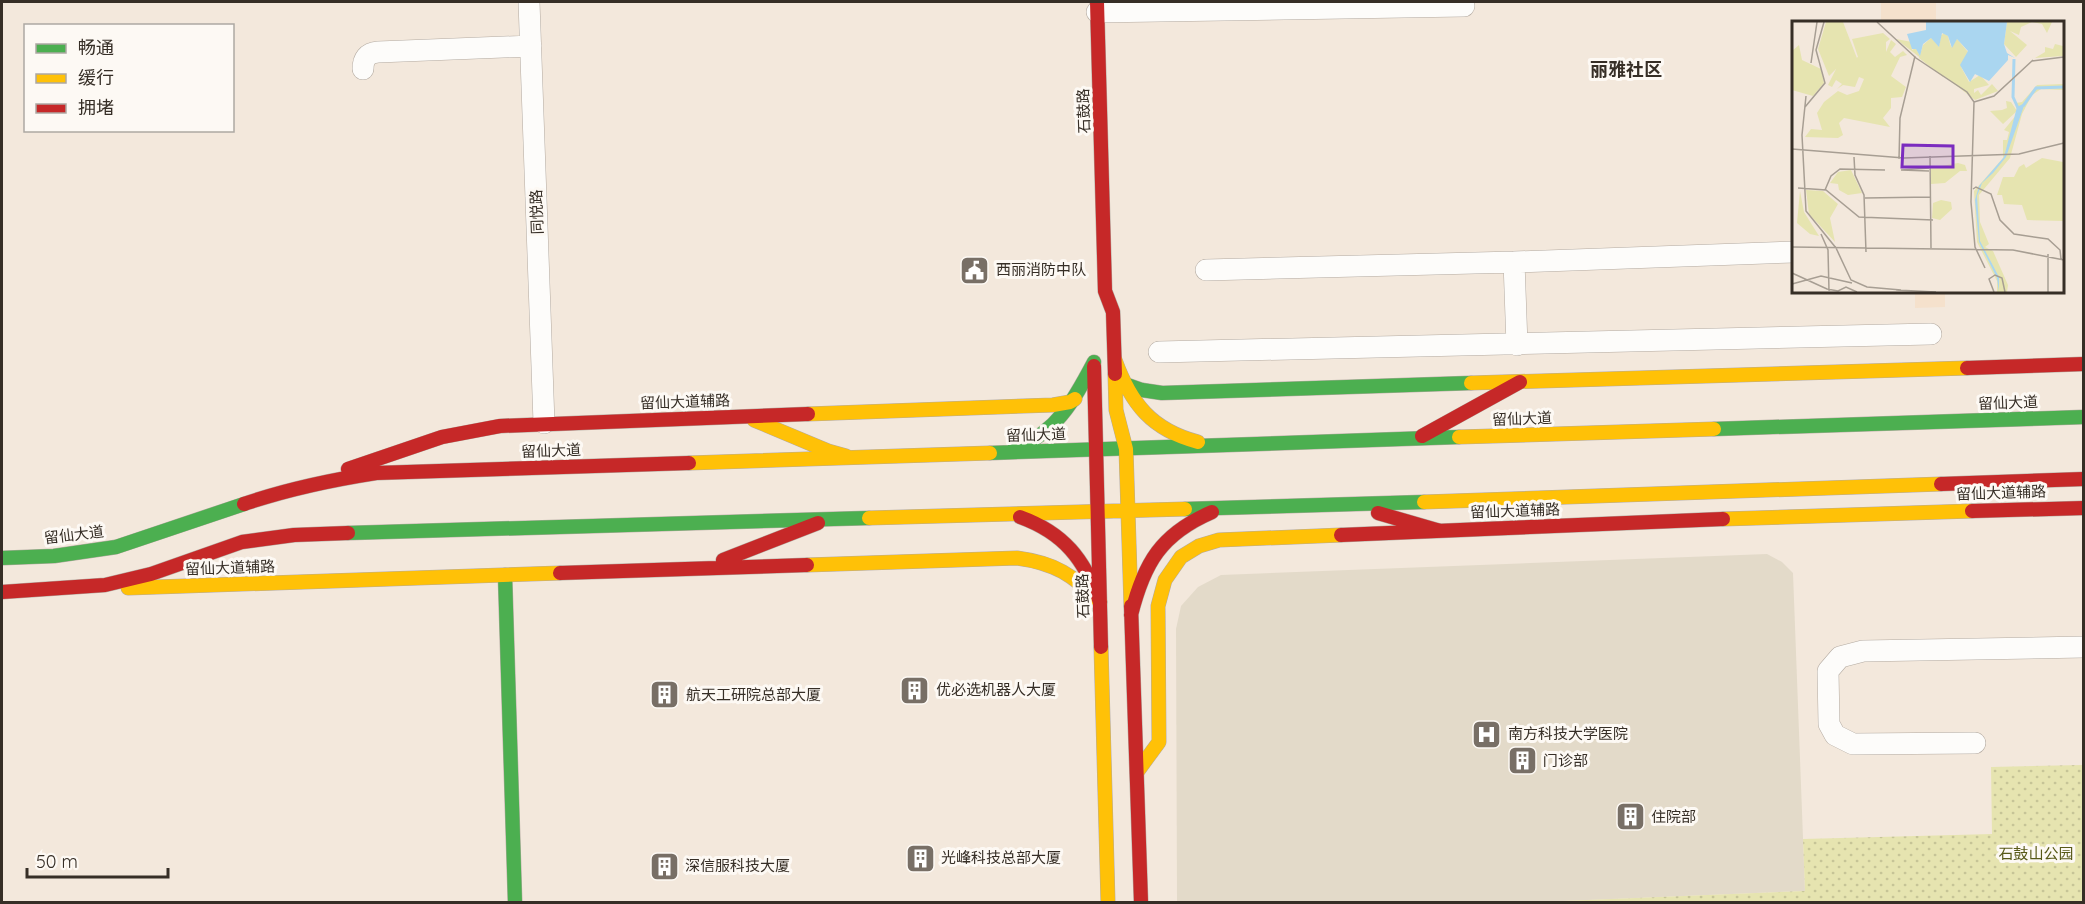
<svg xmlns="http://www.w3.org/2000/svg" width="2085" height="904" viewBox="0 0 2085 904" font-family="Quicksand,'Noto Sans SC',sans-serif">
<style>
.built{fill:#f5e1cc}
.medical{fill:#e3dac9}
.park{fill:url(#park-dots)}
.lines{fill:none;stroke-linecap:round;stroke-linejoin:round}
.street-casing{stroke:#b3aaa1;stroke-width:22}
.fast-casing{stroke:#b3aaa1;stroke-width:15}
.slow-casing{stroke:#b3aaa1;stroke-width:15}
.jam-casing{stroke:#b3aaa1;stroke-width:15}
.street{stroke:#fdfcfa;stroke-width:21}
.fast{stroke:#4caf50;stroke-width:14}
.slow{stroke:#ffc107;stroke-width:14}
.jam{stroke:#c62828;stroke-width:14}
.labels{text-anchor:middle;stroke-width:6;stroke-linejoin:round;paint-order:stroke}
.street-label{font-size:15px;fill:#362e26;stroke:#fdf9f4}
.poi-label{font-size:15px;fill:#362e26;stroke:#fdf9f4;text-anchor:start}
.park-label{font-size:15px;fill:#585917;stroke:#fdf9f4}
.quarter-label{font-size:18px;font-weight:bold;fill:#362e26;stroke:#fdf9f4}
.inset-river{fill:none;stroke:#aad6f0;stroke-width:3}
.inset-road{fill:none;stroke:#a79e93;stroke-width:1.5}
.view{fill:#7b2cbf;fill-opacity:0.15;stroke:#7b2cbf;stroke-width:3}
.inset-edge{fill:none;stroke:#362e26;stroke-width:3}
</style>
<defs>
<pattern id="park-dots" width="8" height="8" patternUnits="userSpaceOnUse" patternTransform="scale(1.5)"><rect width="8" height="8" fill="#e6e4b0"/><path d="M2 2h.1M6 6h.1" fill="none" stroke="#c6c497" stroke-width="1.8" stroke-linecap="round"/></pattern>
</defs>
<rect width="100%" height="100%" fill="#f3e8dc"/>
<path class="built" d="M1881,2h55v20h-55z
M1915,291h30v16l-30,1z"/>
<path class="medical" d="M1767,554l15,8 11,11 12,318 -266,11h-362l-1,-273 5,-23 17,-19 23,-12z"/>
<path class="park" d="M2083,765v137h-544l266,-11 -2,-52 189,-5 -1,-67z"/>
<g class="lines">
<defs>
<path id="street" d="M529,2l15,421
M1097,12l367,-6
M363,69c0,-10 4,-16 15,-17l153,-6
M1206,270l308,-8
M1517,345l-3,-83 280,-10
M1159,352l772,-18
M1975,743l-122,1 -18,-9 -6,-11 -1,-53 12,-14 23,-6 221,-4"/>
<path id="fast" d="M1122,383l20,7 20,3 309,-10
M1714,429l370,-12
M1013,450c44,-18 60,-48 81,-88
M990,453l469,-16
M1185,509l239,-7
M348,533l521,-15
M2,558l52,-2 62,-9 128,-43
M505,575l10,327"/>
<path id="slow" d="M1115,360c16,44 37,70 83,82
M1115,374l1,36 10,39 5,157
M1471,383l496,-15
M808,414l245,-9 17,-3 5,-3
M754,420l74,31 18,5
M1459,437l255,-8
M689,463l301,-10
M1424,502l517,-18
M869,518l316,-9
M1723,519l249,-8
M807,565l210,-7c38,5 56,17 83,44
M128,588l432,-15
M1101,647l7,255
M1137,772l22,-30 -1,-136 7,-26 16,-23 18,-11 20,-6 122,-5"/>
<path id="jam" d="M1097,2l8,289 8,21 2,62
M1094,366l7,281
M1967,368l117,-4
M1422,436l98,-54
M348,469l94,-32 58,-11 308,-12
M1941,484l143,-5
M244,504c44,-15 87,-24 132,-31l313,-10
M1972,511l112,-3
M1378,513l62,18
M1020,517c44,16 64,42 80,85
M1341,535l382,-16
M723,560l95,-37
M560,573l247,-8
M2,592l103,-7 46,-11 91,-32 52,-7 54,-2
M1131,606l10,296
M1131,615c13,-52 30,-81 81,-103"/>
</defs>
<use href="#street" class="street-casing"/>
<use href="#fast" class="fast-casing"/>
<use href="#slow" class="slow-casing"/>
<use href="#jam" class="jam-casing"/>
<use href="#street" class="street"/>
<use href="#fast" class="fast"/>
<use href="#slow" class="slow"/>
<use href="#jam" class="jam"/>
</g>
<defs>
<symbol id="civic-square" viewBox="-11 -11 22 22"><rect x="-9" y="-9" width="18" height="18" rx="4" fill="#786f66" stroke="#fdf9f4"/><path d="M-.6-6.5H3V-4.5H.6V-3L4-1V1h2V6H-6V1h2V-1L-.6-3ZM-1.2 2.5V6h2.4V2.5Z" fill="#fff"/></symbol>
<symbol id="building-square" viewBox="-11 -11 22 22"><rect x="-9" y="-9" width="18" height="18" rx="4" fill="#786f66" stroke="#fdf9f4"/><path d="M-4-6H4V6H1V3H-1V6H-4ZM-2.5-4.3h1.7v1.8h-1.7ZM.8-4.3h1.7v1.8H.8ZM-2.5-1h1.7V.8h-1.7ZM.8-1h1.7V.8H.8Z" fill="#fff"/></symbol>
<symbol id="hospital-square" viewBox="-11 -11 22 22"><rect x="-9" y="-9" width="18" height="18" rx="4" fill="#786f66" stroke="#fdf9f4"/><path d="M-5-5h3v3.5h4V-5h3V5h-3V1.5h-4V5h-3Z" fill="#fff"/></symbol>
</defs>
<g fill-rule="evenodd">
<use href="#civic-square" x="958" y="254" width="33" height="33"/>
<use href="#building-square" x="898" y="674" width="33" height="33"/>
<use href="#building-square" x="648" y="678" width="33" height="33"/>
<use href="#hospital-square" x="1470" y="718" width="33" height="33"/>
<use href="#building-square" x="1506" y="744" width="33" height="33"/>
<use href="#building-square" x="1614" y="800" width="33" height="33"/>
<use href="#building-square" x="904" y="842" width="33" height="33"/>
<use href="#building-square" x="648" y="850" width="33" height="33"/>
</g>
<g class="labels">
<g class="street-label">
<text transform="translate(1084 111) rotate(-92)" y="5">石鼓路</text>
<text transform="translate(537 212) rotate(-92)" y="5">同悦路</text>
<text transform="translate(685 402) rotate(-2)" y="5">留仙大道辅路</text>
<text transform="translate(2008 403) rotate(-2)" y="5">留仙大道</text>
<text transform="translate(1522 419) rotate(-2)" y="5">留仙大道</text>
<text transform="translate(1036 435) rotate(-2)" y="5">留仙大道</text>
<text transform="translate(551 451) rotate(-2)" y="5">留仙大道</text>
<text transform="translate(2001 493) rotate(-2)" y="5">留仙大道辅路</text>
<text transform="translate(1515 511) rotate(-2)" y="5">留仙大道辅路</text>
<text transform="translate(74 535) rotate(-7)" y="5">留仙大道</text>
<text transform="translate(230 568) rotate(-2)" y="5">留仙大道辅路</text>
<text transform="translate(1083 596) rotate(-92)" y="5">石鼓路</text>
</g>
<g class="poi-label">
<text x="996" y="275">西丽消防中队</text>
<text x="936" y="695">优必选机器人大厦</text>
<text x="686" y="700">航天工研院总部大厦</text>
<text x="1508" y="739">南方科技大学医院</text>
<text x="1543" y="766">门诊部</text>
<text x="1651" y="822">住院部</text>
<text x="941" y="863">光峰科技总部大厦</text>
<text x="685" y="871">深信服科技大厦</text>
</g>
<g class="park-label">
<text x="2036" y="859">石鼓山公园</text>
</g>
<g class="quarter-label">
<text x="1626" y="76">丽雅社区</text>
</g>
</g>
<g transform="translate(1792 21)">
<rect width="272" height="272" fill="#f3e8dc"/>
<path d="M215,1h45l-5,11 -5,-9 -10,-2 -11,5 -2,8 -9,-4 17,14 -11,12 -12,-13zM91,12l7,6 -4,3v10l5,-12 5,4 -6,8 5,5 8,-6 4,4 -7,2 -9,19 15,11 -4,10 -11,1v10l-8,10 7,9 -46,-9 -5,5 4,12 -5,3 -33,-1 6,-8 11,1 -5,-17 7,-11 14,-11 9,4 12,-4 5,-12 -5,-2 -4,10 -12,-2 -6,4 5,-5 -6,-4 -4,7 -4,-2 8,-16 22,-12 -6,-18zM153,13l7,14 5,-9 11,13 -8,13 9,17 11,-7 9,10 -15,4v4l4,-3 3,5 11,-11 6,7 -23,9 -79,-61 16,3v8l4,-2 4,8 11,-18 8,9 2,-12zM7,24l3,15 19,9 3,14 -11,13 -21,-6v-39zM214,80l5,1 6,9 -14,13 -13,-13 12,-1 5,-2zM250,137l21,4v59l-36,-1 -5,-15 -18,-1 -2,-9h-5l6,-18h11l5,-10 5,-3 2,4zM8,170l4,21 15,24 -9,-2 -13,-11zM149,179l10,2 1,7 -12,11 -8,-2 1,-15z" fill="#e6e4b0"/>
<path d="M34,1h17l17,44 -12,6 -12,-3 -7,7 -11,-27z" fill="#e6e4b0"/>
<path d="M151,12l5,3 3,12 6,-9 11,16 -7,13 -18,9 -24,-19 4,-13 8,-7 8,9zM263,23l8,2v10l-28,2 10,-6v-5l8,2zM271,63v6l-22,-1 -9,6 -10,19 -12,44 -31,37 1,27 9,22 -4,3 8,4 15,34 -1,7h-10v-11l-20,-39 -3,-51 29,-33v-18h4l2,-8 -5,-2 13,-16 -1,-11 6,-1 15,-17zM166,142l7,2 2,6h-7l-15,12 -14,1v-16zM59,149l11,23 -14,2 -9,-5 -1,-6 -8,-1 8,-11zM14,169l17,1 15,13 -8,14 5,24 -26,-28z" fill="#e6e4b0"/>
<path d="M134,1h81l-3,22 3,9 8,5 -7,-3v5l-19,21 -14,-7 -5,8 -10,-17 8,-14 -11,-12 -5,9 -4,-12 -6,-3 -3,14 -8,-9 -8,6 -3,12 -4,-7h-4l-5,-15 19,-4zM233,82l-19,54 -13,16 -11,10 -5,13 3,45 19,36v15l-2,-14 -18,-36 -4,-42 4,-14 25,-29 13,-50z" fill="#aad6f0"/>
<path class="inset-river" d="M222,38l-1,38 5,11M231,85l13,-18 28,-1"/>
<path class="inset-road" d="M85,1l39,36 51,34 7,10 -3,100 4,45 10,21M240,40l32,-4M19,42l6,-41M14,75l-4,39 4,76 30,37 15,32 16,7 34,3M182,81l20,-6 39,-36M13,86l20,-24 -9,-33 8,-28M0,128l112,9 115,-4 45,-11M138,135l1,92M62,136l1,18 9,20 2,57M107,138l1,-41 15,-62M137,147l-28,2 28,1M6,167l28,2 33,27 74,3M181,168l3,-2 15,7 9,26 14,14 34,5 12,11 1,9M33,169l6,-14 9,-7 45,1M73,177l66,-1M29,213l7,16 1,41M0,226l221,3 51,10M256,233v38M0,252l35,16 11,2 8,-4 11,5M0,263l29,-8 31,7M104,269l40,2M202,271l-5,-13 6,-4 7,3 3,14"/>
<path class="view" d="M111,124l50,1v21h-51z"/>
<rect width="272" height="272" class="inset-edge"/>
</g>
<rect width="2085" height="904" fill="none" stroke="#362e26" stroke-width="6"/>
<rect x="24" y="24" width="210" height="108" fill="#fdf9f4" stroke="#ada8a2" stroke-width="1.5"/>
<rect x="36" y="44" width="30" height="9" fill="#4caf50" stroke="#ada8a2" stroke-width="1.5"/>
<text x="78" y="54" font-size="18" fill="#362e26">畅通</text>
<rect x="36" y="74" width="30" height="9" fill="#ffc107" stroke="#ada8a2" stroke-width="1.5"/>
<text x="78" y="84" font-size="18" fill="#362e26">缓行</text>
<rect x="36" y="104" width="30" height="9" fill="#c62828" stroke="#ada8a2" stroke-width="1.5"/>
<text x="78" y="114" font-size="18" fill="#362e26">拥堵</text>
<path d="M27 868v9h141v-9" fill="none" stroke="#362e26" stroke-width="3"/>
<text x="36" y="868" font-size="18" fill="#362e26" stroke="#fdf9f4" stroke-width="4.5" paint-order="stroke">50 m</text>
</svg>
